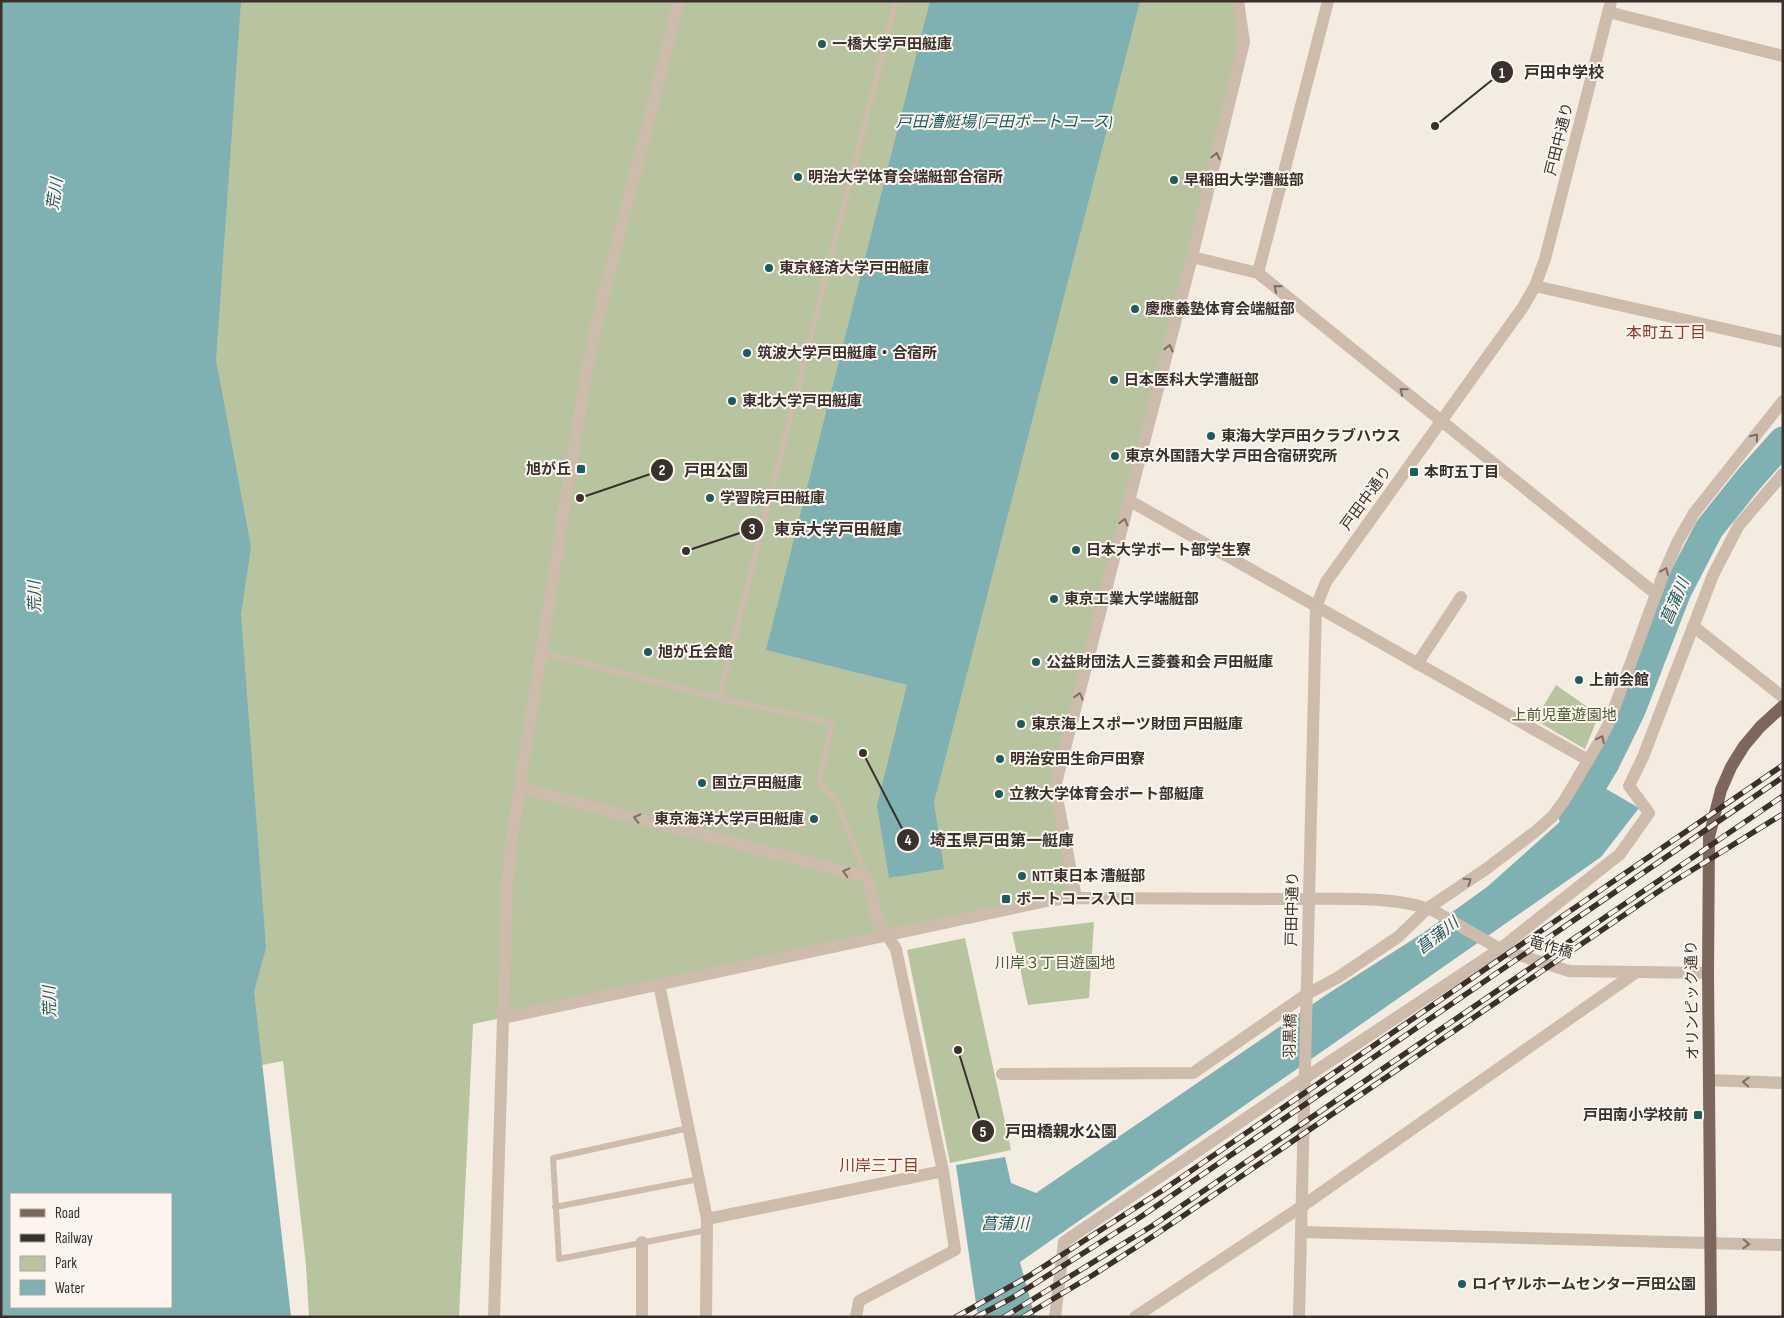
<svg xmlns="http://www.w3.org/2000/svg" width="1784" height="1318" viewBox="0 0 1784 1318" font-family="'Sofia Sans Condensed','Noto Sans JP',sans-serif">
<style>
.green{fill:#b8c4a0}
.water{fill:#7fb0b2;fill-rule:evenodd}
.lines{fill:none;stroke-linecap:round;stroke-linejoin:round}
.river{stroke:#7fb0b2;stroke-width:29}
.service{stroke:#cdbbac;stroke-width:6}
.minor{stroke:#cdbbac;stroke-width:12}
.tertiary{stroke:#cdbbac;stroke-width:12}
.primary{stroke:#7d675c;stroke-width:12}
.rail-casing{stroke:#3b302b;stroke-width:5.5}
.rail{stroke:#fbf5ee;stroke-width:4;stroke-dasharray:11;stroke-linecap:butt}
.oneway{stroke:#7d6f65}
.poi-dot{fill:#1f5a5e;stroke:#fbf5ee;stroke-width:2}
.labels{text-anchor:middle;stroke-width:4;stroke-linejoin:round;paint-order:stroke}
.poi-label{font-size:15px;font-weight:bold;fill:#3b302b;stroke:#fbf5ee;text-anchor:start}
.street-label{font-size:15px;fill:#3b302b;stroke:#fbf5ee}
.park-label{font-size:15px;fill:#4a5a2e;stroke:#fbf5ee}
.water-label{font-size:16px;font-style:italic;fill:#1f5a5e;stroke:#fbf5ee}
.neighbourhood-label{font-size:16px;fill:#8c3b22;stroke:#fbf5ee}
.leader{fill:none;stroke:#3b302b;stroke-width:2}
.callout-dot{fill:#3b302b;stroke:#fbf5ee;stroke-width:2}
.mark-label{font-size:15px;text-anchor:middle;font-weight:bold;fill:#fff}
.callout-label{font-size:16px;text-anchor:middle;font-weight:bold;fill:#3b302b;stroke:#fbf5ee;stroke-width:4;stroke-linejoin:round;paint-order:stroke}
</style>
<rect width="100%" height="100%" fill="#f4ebe1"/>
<path class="green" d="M82,1h1155l4,54 -186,732 21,111 -603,126 -14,293h-150l-3,-52 -23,-204 -224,43z
M1556,685l43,30 -14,34 -50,-29z
M1094,922l-5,76 -61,7 -16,-73z
M965,938l46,212 -61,13 -43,-213z"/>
<path class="water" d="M1,1h240l-25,359 35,187 -10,67 25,334 -12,44 37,325h-290zM11,1194h160v113h-160z
M930,1h210l-206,801 10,67 -55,9 -12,-73 30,-120 -141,-35z
M1589,779l50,29 -38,49 -581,405 15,55h-57l-22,-152 49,-8 6,26 25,10 293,-200 94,-60 64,-46 85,-76z"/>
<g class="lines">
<path class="river" d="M1573,816l32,-53 26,-53 46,-119 32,-62 40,-50 34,-38"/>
<path class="service" d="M541,652l178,46 113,25 -13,58 18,21 29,74
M719,698l177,-697
M689,1128l-136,30 6,101 148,-29
M555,1207l144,-28"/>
<path class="minor" d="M1608,12l175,44
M1192,257l66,16 398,321
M1258,273l70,-272
M1535,286l248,56
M1130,501l458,259
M1693,626l90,71
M1417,664l44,-67
M520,788l347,89 11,44 18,28 47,222 12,79 -96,51 -3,16
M1076,898l-21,-111 137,-530 52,-215 -6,-41
M659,984l48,235 -1,98
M1002,1074l191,-1 114,-79 30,-16 61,-41 30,-29 58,-39 50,-38 16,-14 12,-16 35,-59 9,-17 55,-150 15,-34 16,-28 89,-112
M1709,1080l74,3
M707,1219l236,-48
M1301,1232l482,13
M642,1242v75
M1055,1317l9,-75 241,-164 195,-129 120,-95 29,-41 -20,-27 14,-29 70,-182 26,-50 44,-51
M1135,1317l166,-110 334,-234"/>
<path class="tertiary" d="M503,1018l548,-118 25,-2c71,0 142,0 213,1 42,0 110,-4 147,13l64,37 69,22 139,2
M494,1317l13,-430 5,-52 73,-456 12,-57 82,-321
M1299,1317l17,-710 10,-25 197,-275 12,-21 10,-27 66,-258"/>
<path class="primary" d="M1711,1317l-3,-344 1,-136 12,-47 10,-23 13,-21 16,-19 23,-21"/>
<defs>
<path id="rail" d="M956,1317l73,-41 134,-86 620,-425
M976,1317l36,-19 127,-80 644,-441
M1004,1317l148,-91 631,-430
M1023,1317l70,-42 65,-42 510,-348 115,-71"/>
</defs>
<use href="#rail" class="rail-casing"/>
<use href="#rail" class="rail"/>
</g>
<defs><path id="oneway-chevron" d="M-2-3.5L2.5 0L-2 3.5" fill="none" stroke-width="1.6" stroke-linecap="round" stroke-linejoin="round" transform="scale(1.25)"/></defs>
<g class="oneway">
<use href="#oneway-chevron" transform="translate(1216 156) rotate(-77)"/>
<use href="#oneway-chevron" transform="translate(1277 288) rotate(-141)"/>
<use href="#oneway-chevron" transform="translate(1169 348) rotate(-76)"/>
<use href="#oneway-chevron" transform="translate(1403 391) rotate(-141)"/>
<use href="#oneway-chevron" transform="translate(1755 437) rotate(-52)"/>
<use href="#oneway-chevron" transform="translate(1124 522) rotate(-75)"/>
<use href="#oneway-chevron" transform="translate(1665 571) rotate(-67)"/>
<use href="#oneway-chevron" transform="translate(1079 696) rotate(-75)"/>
<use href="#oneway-chevron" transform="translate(1601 739) rotate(-63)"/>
<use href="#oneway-chevron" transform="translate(637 818) rotate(-166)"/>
<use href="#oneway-chevron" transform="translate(846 872) rotate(-166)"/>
<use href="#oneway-chevron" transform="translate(1468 881) rotate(-34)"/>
<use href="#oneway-chevron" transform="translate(1746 1082) rotate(-177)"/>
<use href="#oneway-chevron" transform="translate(1746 1244) rotate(2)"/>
</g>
<g class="poi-dot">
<circle cx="822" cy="44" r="5"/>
<circle cx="798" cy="177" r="5"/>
<circle cx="1174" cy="180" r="5"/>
<circle cx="769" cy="268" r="5"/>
<circle cx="1135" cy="309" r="5"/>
<circle cx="747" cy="353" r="5"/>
<circle cx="1114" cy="380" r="5"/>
<circle cx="732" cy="401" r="5"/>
<circle cx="1211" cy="436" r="5"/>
<circle cx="1115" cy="456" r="5"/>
<rect x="576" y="464" width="10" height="10" rx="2.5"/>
<rect x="1409" y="467" width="10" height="10" rx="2.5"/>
<circle cx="710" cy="498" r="5"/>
<circle cx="1076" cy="550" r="5"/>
<circle cx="1054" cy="599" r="5"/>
<circle cx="648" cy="652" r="5"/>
<circle cx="1036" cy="662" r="5"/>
<circle cx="1579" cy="680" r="5"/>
<circle cx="1021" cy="724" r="5"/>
<circle cx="1000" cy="759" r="5"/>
<circle cx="702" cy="783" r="5"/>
<circle cx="999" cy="794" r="5"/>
<circle cx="814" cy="819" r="5"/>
<circle cx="1022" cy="876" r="5"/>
<rect x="1001" y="894" width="10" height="10" rx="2.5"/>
<rect x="1693" y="1110" width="10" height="10" rx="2.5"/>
<circle cx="1462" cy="1284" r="5"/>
</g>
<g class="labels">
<g class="poi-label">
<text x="832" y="49">一橋大学戸田艇庫</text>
<text x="808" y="182">明治大学体育会端艇部合宿所</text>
<text x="1184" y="185">早稲田大学漕艇部</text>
<text x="779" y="273">東京経済大学戸田艇庫</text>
<text x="1145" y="314">慶應義塾体育会端艇部</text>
<text x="757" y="358">筑波大学戸田艇庫・合宿所</text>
<text x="1124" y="385">日本医科大学漕艇部</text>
<text x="742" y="406">東北大学戸田艇庫</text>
<text x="1221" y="441">東海大学戸田クラブハウス</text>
<text x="1125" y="461">東京外国語大学 戸田合宿研究所</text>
<text x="571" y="474" text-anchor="end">旭が丘</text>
<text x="1424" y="477">本町五丁目</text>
<text x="720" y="503">学習院戸田艇庫</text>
<text x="1086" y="555">日本大学ボート部学生寮</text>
<text x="1064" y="604">東京工業大学端艇部</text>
<text x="658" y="657">旭が丘会館</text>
<text x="1046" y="667">公益財団法人三菱養和会 戸田艇庫</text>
<text x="1589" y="685">上前会館</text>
<text x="1031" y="729">東京海上スポーツ財団 戸田艇庫</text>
<text x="1010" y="764">明治安田生命戸田寮</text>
<text x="712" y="788">国立戸田艇庫</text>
<text x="1009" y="799">立教大学体育会ボート部艇庫</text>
<text x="804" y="824" text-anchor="end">東京海洋大学戸田艇庫</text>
<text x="1032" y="881">NTT東日本 漕艇部</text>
<text x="1016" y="904">ボートコース入口</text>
<text x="1688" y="1120" text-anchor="end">戸田南小学校前</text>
<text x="1472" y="1289">ロイヤルホームセンター戸田公園</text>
</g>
<g class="street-label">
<text transform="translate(1559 139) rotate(-76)" y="5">戸田中通り</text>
<text transform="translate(1366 498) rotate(-54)" y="5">戸田中通り</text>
<text transform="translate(1292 909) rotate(-89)" y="5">戸田中通り</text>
<text transform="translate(1551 947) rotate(16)" y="5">竜作橋</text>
<text transform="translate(1692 1000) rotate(-91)" y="5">オリンピック通り</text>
<text transform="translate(1290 1036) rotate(-89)" y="5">羽黒橋</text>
</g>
<g class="park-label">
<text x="1564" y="720">上前児童遊園地</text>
<text x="1055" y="968">川岸３丁目遊園地</text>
</g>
<g class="water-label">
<text x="1004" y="127">戸田漕艇場 (戸田ボートコース)</text>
<text transform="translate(54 194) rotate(-82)" y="6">荒川</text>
<text transform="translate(34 597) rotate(-92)" y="6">荒川</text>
<text transform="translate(1674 601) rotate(-67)" y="6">菖蒲川</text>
<text transform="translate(1437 935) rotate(-38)" y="6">菖蒲川</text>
<text transform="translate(49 1002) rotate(-92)" y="6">荒川</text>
<text x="1005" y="1229">菖蒲川</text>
</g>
<g class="neighbourhood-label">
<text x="1666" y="338">本町五丁目</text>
<text x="879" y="1171">川岸三丁目</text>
</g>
</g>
<path class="leader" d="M1435 126L1502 72M580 498L662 470M686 551L752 529M863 753L908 840M958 1050L983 1131"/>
<g class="callout-dot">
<circle cx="1435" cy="126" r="5"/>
<circle cx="580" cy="498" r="5"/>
<circle cx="686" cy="551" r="5"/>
<circle cx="863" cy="753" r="5"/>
<circle cx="958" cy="1050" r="5"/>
<circle cx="1502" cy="72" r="12"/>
<circle cx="662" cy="470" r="12"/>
<circle cx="752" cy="529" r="12"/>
<circle cx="908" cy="840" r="12"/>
<circle cx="983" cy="1131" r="12"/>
</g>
<g class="mark-label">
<text x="1502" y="78">1</text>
<text x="662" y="475">2</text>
<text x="752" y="534">3</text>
<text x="908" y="845">4</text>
<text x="983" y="1137">5</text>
</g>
<g class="callout-label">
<text x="1564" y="78">戸田中学校</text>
<text x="716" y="476">戸田公園</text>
<text x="838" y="535">東京大学戸田艇庫</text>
<text x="1002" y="846">埼玉県戸田第一艇庫</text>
<text x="1061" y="1137">戸田橋親水公園</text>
</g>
<rect width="1784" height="1318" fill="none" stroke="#3b302b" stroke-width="5"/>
<rect x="10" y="1193" width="162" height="115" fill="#fbf5ee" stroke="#aea6a0"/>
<rect x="20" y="1209" width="25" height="8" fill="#7d675c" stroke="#aea6a0"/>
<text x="55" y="1218" font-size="15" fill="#3b302b">Road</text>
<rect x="20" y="1234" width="25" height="8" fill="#3b302b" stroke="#aea6a0"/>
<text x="55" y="1243" font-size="15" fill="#3b302b">Railway</text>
<rect x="20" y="1256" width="25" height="15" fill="#b8c4a0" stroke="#aea6a0"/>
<text x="55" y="1268" font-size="15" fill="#3b302b">Park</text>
<rect x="20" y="1280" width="25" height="15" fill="#7fb0b2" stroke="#aea6a0"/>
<text x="55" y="1293" font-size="15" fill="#3b302b">Water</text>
</svg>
